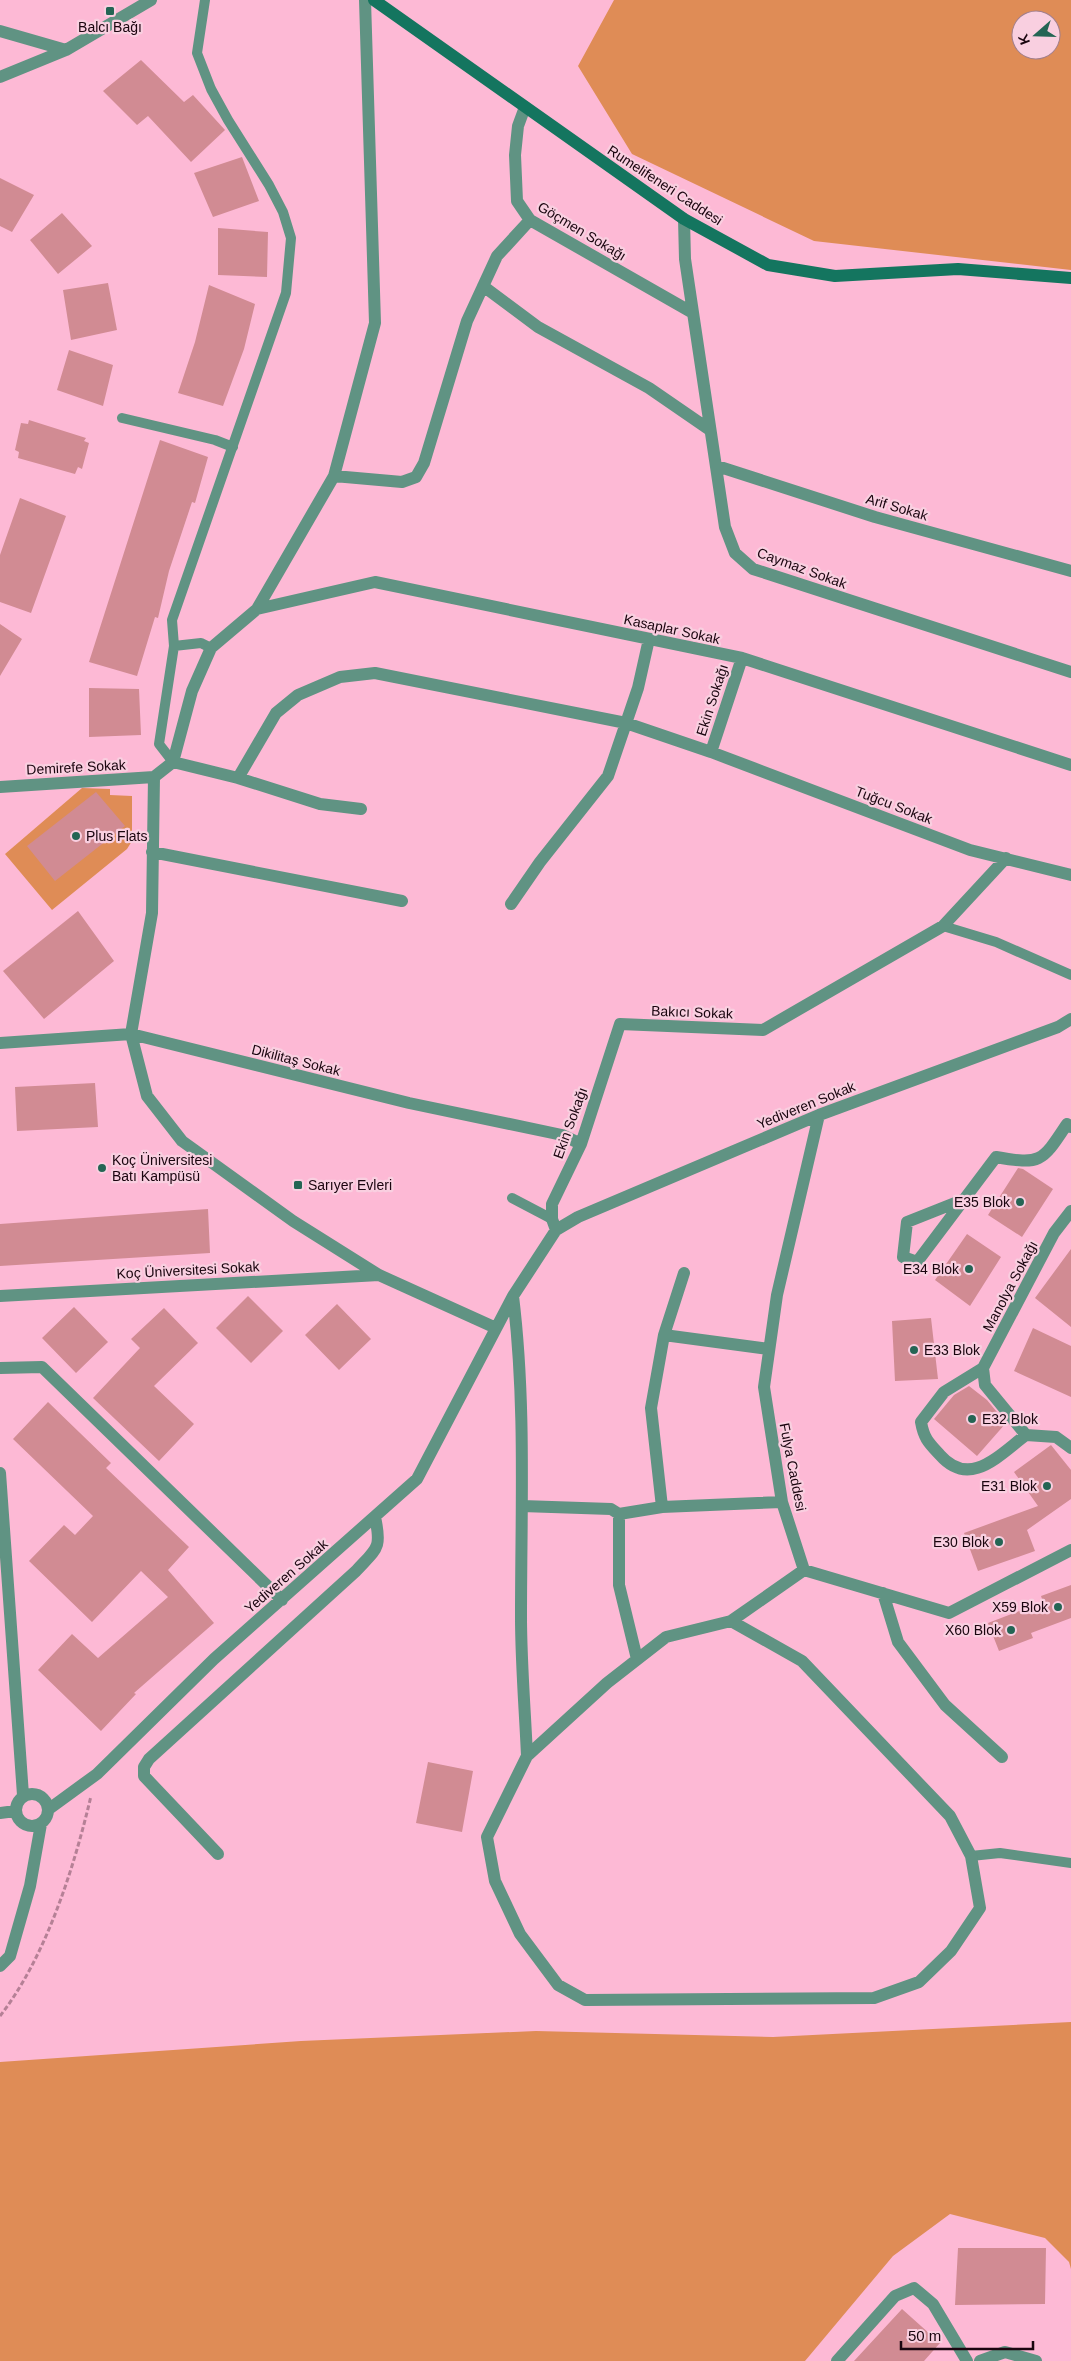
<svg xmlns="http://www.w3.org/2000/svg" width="1071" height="2361" viewBox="0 0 1071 2361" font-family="Arial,sans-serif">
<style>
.green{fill:#df8c56;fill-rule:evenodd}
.building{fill:#d18b93}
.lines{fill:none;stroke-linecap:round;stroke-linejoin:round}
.path{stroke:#b58096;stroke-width:3;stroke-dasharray:5 2.5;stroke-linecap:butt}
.lane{stroke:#609383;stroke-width:10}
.street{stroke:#609383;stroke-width:12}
.secondary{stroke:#14755f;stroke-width:12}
.poi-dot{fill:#246554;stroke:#f9cfe0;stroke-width:2}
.labels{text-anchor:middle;stroke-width:4.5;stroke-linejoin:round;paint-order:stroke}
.poi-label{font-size:14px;fill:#1a050f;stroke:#f9cfe0;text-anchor:end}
.street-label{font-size:14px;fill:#1a050f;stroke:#f9cfe0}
</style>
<rect width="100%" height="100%" fill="#fdb9d5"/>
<path class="green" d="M614,0h457v270l-257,-29 -182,-87 -54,-88zM1021,20h30v30h-30z
M82,788l28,1v6l22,1v45l-5,8 -75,61 -47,-56z
M1071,2022v247l-2,-7 -24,-24 -95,-24 -57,42 -88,105h-805v-299l301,-21 235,-10 237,6z"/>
<path class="building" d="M141,60l43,42 9,-7 32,35 -34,32 -43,-46 -11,9 -34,-34z
M242,157l17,44 -46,16 -19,-44z
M0,178l34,17 -22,37 -12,-6z
M62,213l30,33 -34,28 -28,-34z
M218,228l50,4 -1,45 -49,-2z
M108,283l9,47 -46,10 -8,-50z
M209,285l46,19 -11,45 -21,57 -45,-13 17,-51z
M69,350l44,15 -10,41 -46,-16z
M29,420l57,18 -2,3 5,2 -7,26 -4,-2 -3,7 -57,-16 1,-6 -4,-2 6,-27 7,1z
M160,440l48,17 -13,46 -3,-1 -23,69 -11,47 -3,-1 -18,59 -48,-14z
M20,498l46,18 -35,97 -31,-11v-47z
M0,624l22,15 -22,37z
M89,688l50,1 2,46 -52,2z
M96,792l29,34 -70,55 -28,-35z
M78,911l36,50 -70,58 -41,-48z
M95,1083l3,44 -81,4 -2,-44z
M1018,1168l5,1 30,20 -31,48 -34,-22z
M208,1209l2,44 -210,13v-42z
M967,1234l34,23 -31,49 -35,-26z
M1071,1249v78l-36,-29z
M248,1296l35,35 -32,32 -35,-35z
M337,1304l34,35 -32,31 -34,-35z
M74,1307l34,35 -32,31 -34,-35z
M164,1308l34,35 -44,43 40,38 -35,37 -66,-63 47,-50 -9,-9z
M931,1318l7,61 -43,2 -3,-60z
M1033,1328l38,18v51l-57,-26z
M969,1386l18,14 19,23 -29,33 -43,-37 20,-24z
M48,1402l63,61 -5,5 83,79 -21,23 46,53 -80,70 2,1 -35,37 -63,-61 34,-36 26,24 70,-61 -27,-26 -49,51 -63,-61 35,-36 11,10 18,-19 -80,-77z
M1051,1445l20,25v29l-44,31 8,21 -57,20 -14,-38 74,-27 -24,-34z
M1071,1585v33l-40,15 2,5 -34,13 -11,-28 55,-21 -2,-6z
M428,1762l45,9 -11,61 -46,-9z
M958,2248h88l-1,56 -90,1z
M902,2309l38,34 -16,18h-70z"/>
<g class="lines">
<path class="path" d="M0,2016c46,-59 74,-148 91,-220"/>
<path class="lane" d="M122,418l93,22 18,7
M174,646l27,-3 10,5
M173,762l-14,-18 15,-98 -2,-26 114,-327 5,-55 -8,-26 -14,-27 -41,-65 -17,-31 -14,-36 8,-53
M943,926l53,16 75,33
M512,1198l40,21
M971,1856l29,-3 71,10"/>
<path class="street" d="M0,31l66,19
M0,77l66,-27 85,-50
M525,107l-7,19 -3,29 2,46 13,19 163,93
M684,219l1,40 40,268 10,26 18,16 318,103
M483,286l55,41 111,61 61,42
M717,466l158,51 196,54
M334,476l68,6 14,-5 8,-14 43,-142 30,-65 33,-36
M257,609l118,-27 367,76 329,107
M711,752l31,-94
M173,762l19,-71 19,-43 46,-39 77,-133 41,-153 -10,-323
M238,778l38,-65 22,-18 42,-18 35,-4 251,50 85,29 259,98 101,25
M0,787l154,-10
M361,809l-41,-5 -82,-26 -65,-16 -19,15 -2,136 -21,121 16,62 35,45 111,80 86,54 117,53
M152,852l250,49
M511,904l29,-42 68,-86 30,-88 11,-49
M0,1043l131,-9 278,69 153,32 19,9
M819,1115l-42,180 -13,92 18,115 22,68 145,43 122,-63
M965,1199l-58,23 -4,35 14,5 79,-105c45,8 46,5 71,-33l4,3
M1071,1211l-17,22 -71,135 2,17 41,50 30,2 15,11
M556,1230l-4,-11v-15l29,-60 39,-120 143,6 180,-104 63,-68
M0,1296l379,-21
M513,1296c13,106 8,214 8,321 0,46 4,93 6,139l80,-73 59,-46 65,-16 73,-51
M664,1335l105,14
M0,1368l42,-1 240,233
M983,1368l-39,24 -23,30c3,17 8,21 19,33 30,34 59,0 86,-20
M0,1473l23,322
M522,1506l89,3 8,5v71l18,74
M662,1507l120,-5
M619,1514l43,-7 -11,-99 13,-73 20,-62
M883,1593l15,49 47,63 57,52
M527,1756l-40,81 8,44 25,53 38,51 27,15 289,-2 45,-16 32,-31 29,-43 -9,-52 -21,-40 -148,-155 -71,-40
M16 1810a16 16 0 1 1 32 0a16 16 0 1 1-32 0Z
M49,1809l48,-35 117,-115 203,-180 96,-183 43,-66 22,-13 241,-102 239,-88 13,-8
M0,1813l15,-2
M218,1854l-74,-78v-9l5,-8 207,-188c21,-23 26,-22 19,-54
M0,1966l10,-10 20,-70 11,-62
M837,2361l58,-65 19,-8 19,16 34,57
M980,2361l25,-9 31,9"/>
<path class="secondary" d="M374,0l310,219 84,46 67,11 123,-7 113,9"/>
</g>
<g class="poi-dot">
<rect x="105" y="6" width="10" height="10" rx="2.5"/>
<circle cx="76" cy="836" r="5"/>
<circle cx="102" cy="1168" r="5"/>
<rect x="293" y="1180" width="10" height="10" rx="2.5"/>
<circle cx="1020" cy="1202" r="5"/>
<circle cx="969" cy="1269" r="5"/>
<circle cx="914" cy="1350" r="5"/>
<circle cx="972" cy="1419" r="5"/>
<circle cx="1047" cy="1486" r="5"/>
<circle cx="999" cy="1542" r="5"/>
<circle cx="1058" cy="1607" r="5"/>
<circle cx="1011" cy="1630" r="5"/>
</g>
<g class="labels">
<g class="poi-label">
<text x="110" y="32" text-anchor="middle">Balcı Bağı</text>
<text x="86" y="841" text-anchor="start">Plus Flats</text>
<text x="112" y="1165" text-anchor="start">Koç Üniversitesi<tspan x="112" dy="16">Batı Kampüsü</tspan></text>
<text x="308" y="1190" text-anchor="start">Sarıyer Evleri</text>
<text x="1010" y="1207">E35 Blok</text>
<text x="959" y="1274">E34 Blok</text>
<text x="924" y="1355" text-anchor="start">E33 Blok</text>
<text x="982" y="1424" text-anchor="start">E32 Blok</text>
<text x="1037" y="1491">E31 Blok</text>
<text x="989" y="1547">E30 Blok</text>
<text x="1048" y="1612">X59 Blok</text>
<text x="1001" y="1635">X60 Blok</text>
</g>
<g class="street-label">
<text transform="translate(665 185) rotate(33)" y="5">Rumelifeneri Caddesi</text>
<text transform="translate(582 231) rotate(31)" y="5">Göçmen Sokağı</text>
<text transform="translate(897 507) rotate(16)" y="5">Arif Sokak</text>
<text transform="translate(802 568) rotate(20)" y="5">Caymaz Sokak</text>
<text transform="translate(672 629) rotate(12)" y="5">Kasaplar Sokak</text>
<text transform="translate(712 700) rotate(-72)" y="5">Ekin Sokağı</text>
<text transform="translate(76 767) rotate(-3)" y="5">Demirefe Sokak</text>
<text transform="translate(894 805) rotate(21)" y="5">Tuğcu Sokak</text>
<text transform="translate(692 1012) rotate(2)" y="5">Bakıcı Sokak</text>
<text transform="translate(296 1060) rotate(14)" y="5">Dikilitaş Sokak</text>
<text transform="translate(806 1105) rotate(-22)" y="5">Yediveren Sokak</text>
<text transform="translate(570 1123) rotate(-70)" y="5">Ekin Sokağı</text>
<text transform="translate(188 1270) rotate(-3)" y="5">Koç Üniversitesi Sokak</text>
<text transform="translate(1010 1286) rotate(-62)" y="5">Manolya Sokağı</text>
<text transform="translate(793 1467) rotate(79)" y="5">Fulya Caddesi</text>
<text transform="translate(286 1576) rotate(-41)" y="5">Yediveren Sokak</text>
</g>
</g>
<g transform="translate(1036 35) rotate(250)"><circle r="24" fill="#f9cfe0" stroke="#a07e8c"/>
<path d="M0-4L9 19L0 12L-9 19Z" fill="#246554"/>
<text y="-8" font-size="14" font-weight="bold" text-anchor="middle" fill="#1a050f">K</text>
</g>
<path d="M901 2341v8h132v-8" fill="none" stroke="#1a050f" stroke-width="2.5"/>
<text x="908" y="2341" font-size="15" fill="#1a050f" stroke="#f9cfe0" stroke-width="4" paint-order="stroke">50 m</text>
</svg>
